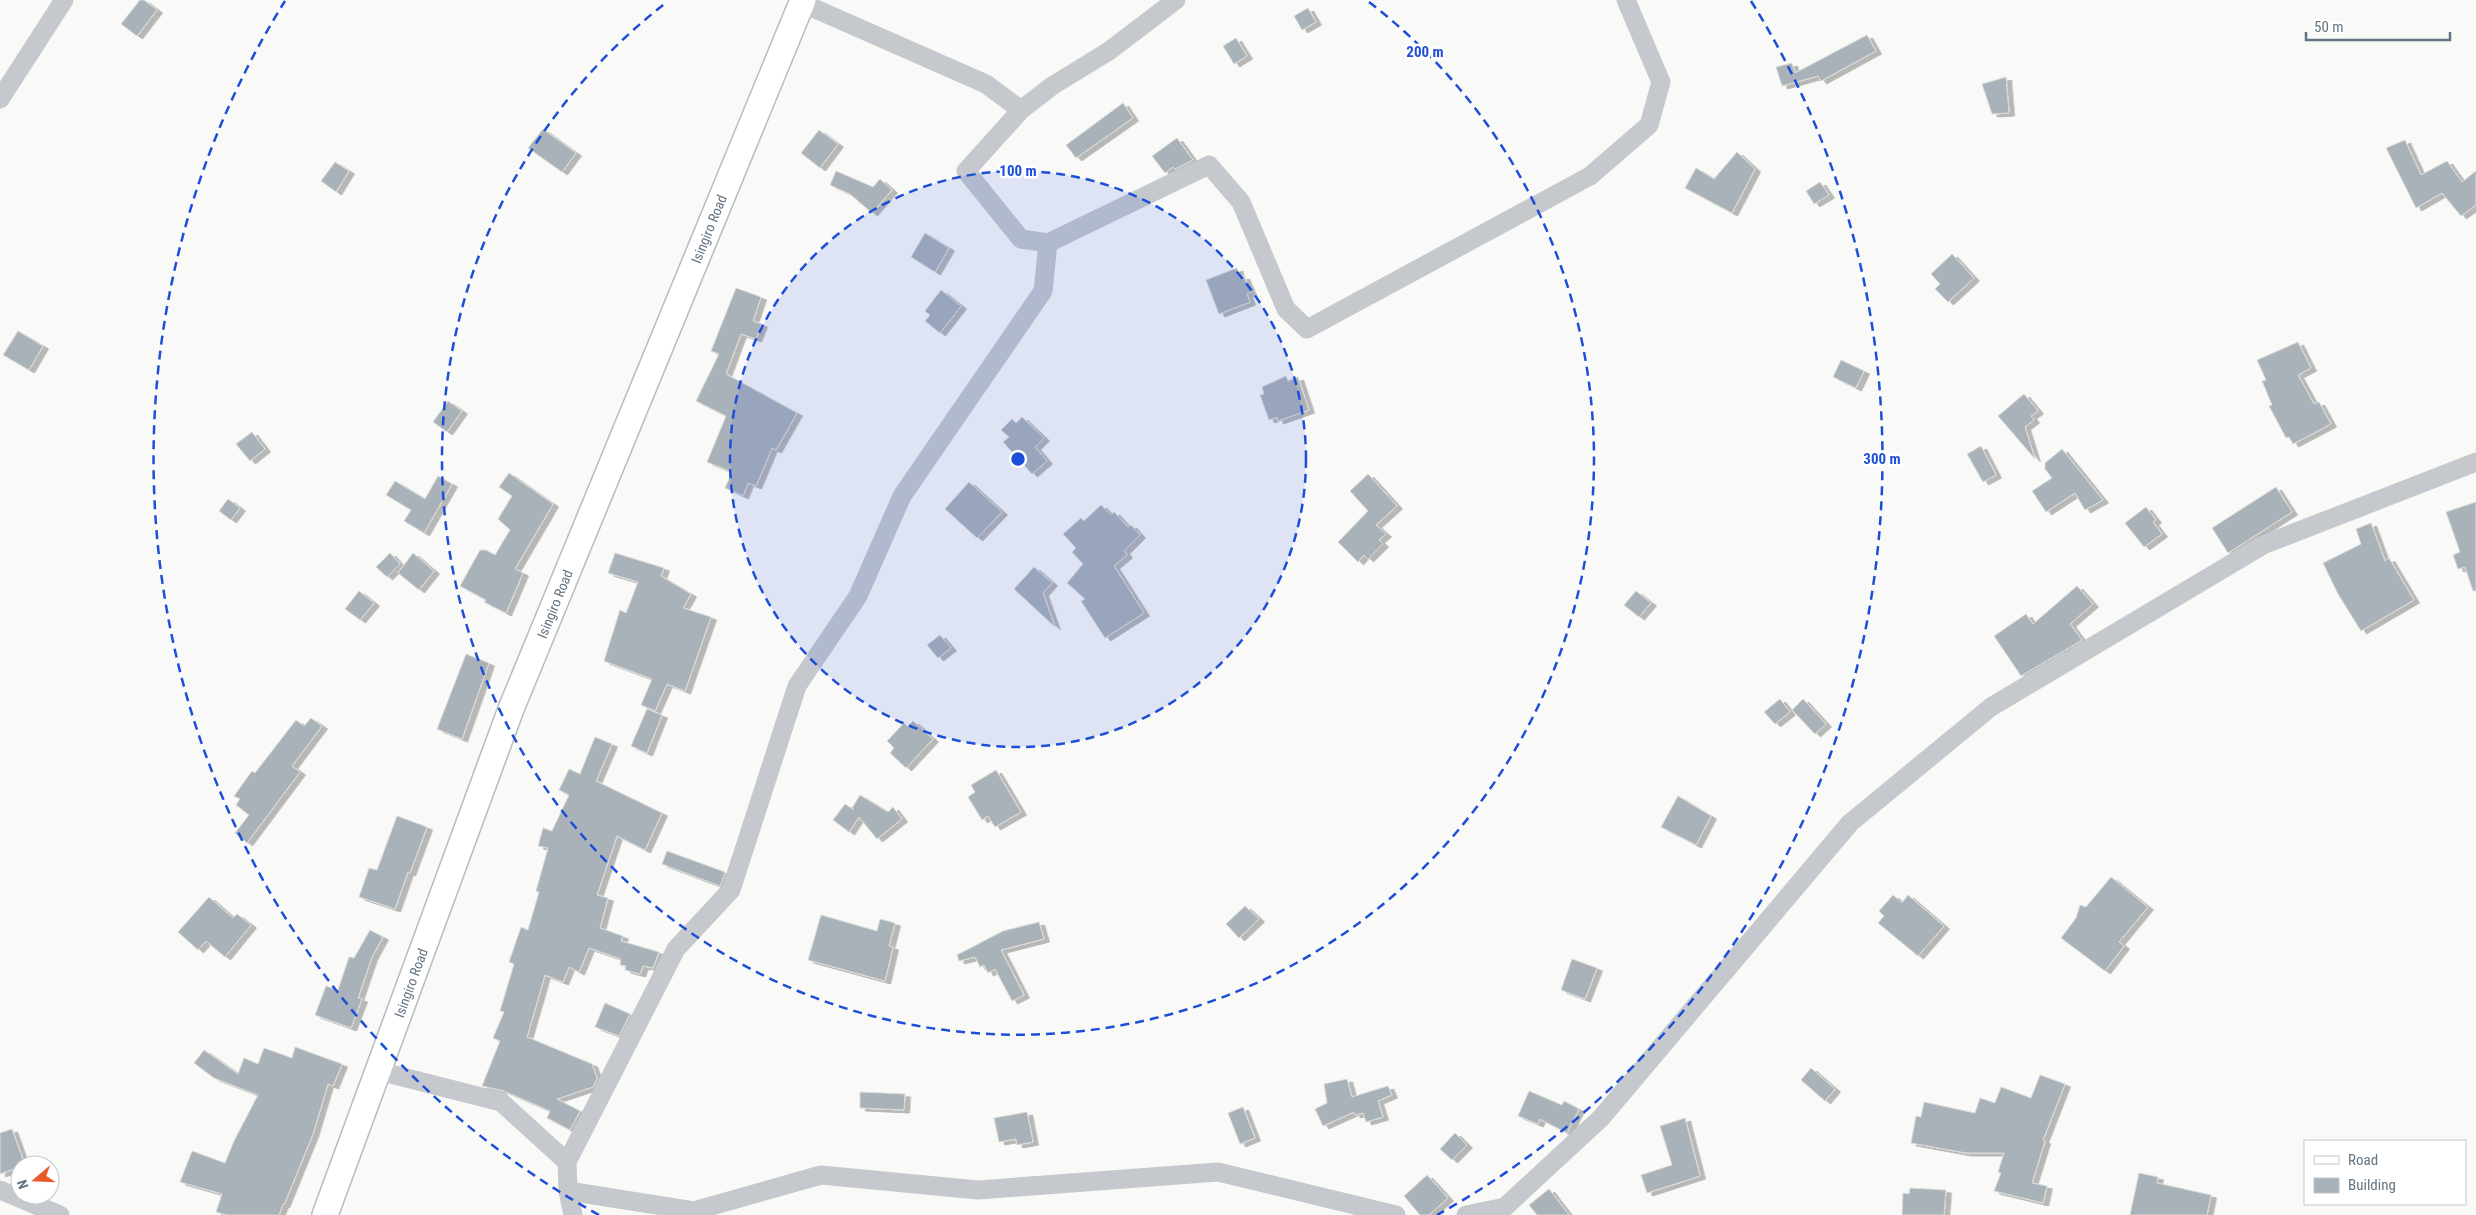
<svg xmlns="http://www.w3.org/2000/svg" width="2476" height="1215" viewBox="0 0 2476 1215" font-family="'Roboto Condensed',sans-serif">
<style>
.building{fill:#a9b2b9;stroke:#dbdbd9;filter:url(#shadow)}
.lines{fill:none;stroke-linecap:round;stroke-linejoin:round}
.major-casing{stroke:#b6bbbf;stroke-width:28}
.minor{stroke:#c5c9cd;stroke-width:19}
.major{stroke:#fff;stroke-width:25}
.ring{fill:none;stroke:#1d4ed8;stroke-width:2.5;stroke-dasharray:9 6}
.labels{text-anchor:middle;stroke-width:5;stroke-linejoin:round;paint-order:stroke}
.street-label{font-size:14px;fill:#647483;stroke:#fff}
.centre{fill:#1d4ed8;stroke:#fff;stroke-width:2.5}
.ring-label{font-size:15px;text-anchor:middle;font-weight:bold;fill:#1d4ed8;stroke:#fff;stroke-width:5;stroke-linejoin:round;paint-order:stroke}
</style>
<defs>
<filter id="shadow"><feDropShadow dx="5.5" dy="3" stdDeviation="0" flood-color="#0004"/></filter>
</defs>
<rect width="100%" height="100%" fill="#f9faf7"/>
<path class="building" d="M140,0h4l13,10 -20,26 -16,-12z
M1308,8l8,14 -14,8 -8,-14z
M1867,35l9,16 -55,30 -3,-5 -36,10 -6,-19 16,-4 3,10z
M1236,38l11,18 -13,8 -11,-18z
M2006,77l3,36 -17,1 -10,-30z
M1123,103l10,15 -57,40 -10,-13z
M543,129l33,24 -14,19 -34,-24z
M819,130l19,14 -18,24 -19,-15z
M1177,138l16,22 -18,9 -2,-2 -8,6 -13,-17z
M2405,140l16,35 26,-14 15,21 14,-11v34l-15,11 -19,-23 -26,15 -30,-60z
M1737,152l18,17 -23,44 -47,-25 11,-20 18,11z
M335,162l14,9 -13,21 -15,-11z
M836,171l37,16 7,-8 12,11 -20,23 -22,-19 -20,-9z
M1820,182l9,13 -15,9 -8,-13z
M925,233l24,15 -14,24 -24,-15z
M1952,254l22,24 -26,24 -13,-13 5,-5 -9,-10z
M1237,268l3,9 4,-1 7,16 -4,2 3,8 -31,12 -13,-34z
M736,288l25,9 -8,24 9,3 -6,15 -15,-5 -15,40 71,39 -21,37 -4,-2 -16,38 -8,-3 -5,13 -18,-8 7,-16 -25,-10 19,-46 -30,-15 23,-47 -8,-3z
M941,290l20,16 -21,27 -15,-12 5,-6 -5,-4z
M18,331l25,15 -14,24 -26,-15z
M2298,342l13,26 -13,7 16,29 5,-2 12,22 -38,20 -4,-7 -3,1 -17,-32 3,-1 -10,-24 4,-1 -9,-20z
M1841,360l23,11 -8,17 -23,-11z
M1286,376l2,5 10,-4 11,33 -31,11 -1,-4 -8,3 -9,-25 4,-1 -2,-7z
M2024,394l14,17 -7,5 3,4 -9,7 10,32 -37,-43z
M448,401l14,10 -15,21 -14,-10z
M1022,417l22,21 -9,9 12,14 -15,13 -29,-32 6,-5 -8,-7 11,-11 4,4z
M252,432l13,17 -15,12 -14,-17z
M1981,446l15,29 -13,7 -16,-28z
M2062,449l41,51 -18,10 -10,-17 -29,19 -14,-21 20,-13 -7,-9v-6z
M509,473l44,31 -38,65 8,4 -17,40 -22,-11 2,-2 -26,-14 20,-36h6l9,5 15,-25 -12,-11 14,-23 -13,-9z
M1368,474l29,32 -21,19 10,9 -7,6 4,4 -15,15 -4,-4 -6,7 -20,-20 30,-31 -18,-20z
M438,476l14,8 -28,49 -20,-12 7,-11 -25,-15 9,-14 30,18z
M969,482l33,30 -25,26 -32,-29z
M2276,487l16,25 -64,41 -16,-25z
M228,499l12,9 -9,12 -12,-9z
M2476,502v89h-3l-8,-24 -7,2 -5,-14 7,-3 -14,-40z
M1101,505l10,10 3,-3 14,15 3,-2 9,10 -16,16 3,4 -13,11 30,47 -39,25 -24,-37 4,-2 -18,-16 16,-19 -11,-12 4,-4 -13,-14 18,-16 3,3z
M2146,507l10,13 -3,2 9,12 -18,13 -19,-24z
M2371,523l14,38 4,-3 25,42 -53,31 -23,-37 -15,-31 38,-19 -5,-15z
M390,553l10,11 -13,13 -11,-10z
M413,553l21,18 -15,19 -21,-17z
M615,553l49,15 -3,8 30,18 -8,14 28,9 -26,74 -18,-7 -12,27 -14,-6 11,-26 -48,-18 16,-51 6,3 12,-31 -30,-9z
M1034,567l18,16 -9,10 12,34 -41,-38z
M2077,586l16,18 -23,20 12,16 -61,36 -27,-40 32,-22 7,10z
M359,591l15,12 -14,17 -15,-11z
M1636,591l15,12 -12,14 -15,-12z
M940,635l11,13 -13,10 -11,-13z
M466,654l23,9 -27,76 -25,-10z
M1780,699l10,13 -15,12 -11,-12z
M1803,699l23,25 -11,10 -23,-24z
M647,709l15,6 -15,38 -16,-7z
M311,718l11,8 -30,40 8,6 -53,71 -12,-10 14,-18 -13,-10 4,-6 -6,-3 18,-25 3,2 41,-53 8,6z
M913,721l20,18 -27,29 -16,-15 4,-5 -7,-7 17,-18 4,3z
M595,737l17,7 -16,37 66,32 -17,37 -28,-14 -20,59 11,3 -8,30 23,8 -2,5 38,11 -6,16 -10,-2 -3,8 -15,-4 1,-4 -6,-1 1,-6 -32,-11 -10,24 -10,-5 -6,15 -18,-7 -18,62 65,27 5,14 -4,9 -36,12 23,12 -10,19 -23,-12 3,-7 -46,-20 -22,-5 18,-45 -7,-3 11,-26 -4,-1 14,-47 -5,-2 12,-35 7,3 11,-38 -3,-1 12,-43 -10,-2 5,-18 9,3 17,-36 -10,-5 10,-21 11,5z
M996,770l25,42 -26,15 -7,-11 -6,4 -14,-23 7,-5 -4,-7z
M860,795l28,17 5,-5 9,12 -25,20 -18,-22 -10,15 -16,-12 12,-16 9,6 -2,-2z
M1678,796l33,20 -15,29 -35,-18z
M397,816l30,11 -17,46 -2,-1 -13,37 -36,-12 10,-29 8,2z
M667,851l58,21 -4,12 -1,2 -58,-22z
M2111,877l37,30 -29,35 5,4 -19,25 -44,-33 15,-20 4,-13 6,2z
M1893,895l9,8 6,-8 36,31 -26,30 -40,-33 6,-7 -5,-5z
M209,897l24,21 4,-4 14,11 -26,32 -19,-16 -8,9 -20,-18z
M1245,906l14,13 -20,19 -13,-14z
M821,915l56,16 3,-12 15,4 -6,23 4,1 -8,34 -77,-21z
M1039,922l5,17 -43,11 23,45 -12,6 -17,-32 -7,4 -4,-8 -4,2 -5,-10 -16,4 -2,-6 46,-24z
M370,930l13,7 -11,20 -14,41 4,1 -11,29 -36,-13 11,-29 12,4 11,-33 5,1z
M1572,959l25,9 -12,31 -24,-9z
M605,1003l25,11 -11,22 -24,-9z
M295,1047l47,17 -9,22 -5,-2 -15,50 -29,71 -1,-1 -4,11h-52l-11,-3 6,-18 -42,-12 12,-31 33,12 9,-22 24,-46 -44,-17 -20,-15 10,-13 34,24 6,-16 14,6 6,-16 28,10z
M1811,1068l24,21 -10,12 -24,-21z
M2040,1075l25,9 -22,56 2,1 -13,42 15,3 -4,17 -49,-12 7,-18 -3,-1 6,-19h-38l-55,-10 5,-27 5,1 3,-15 51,11 5,-15 15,5 6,-16 30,11z
M1347,1079l5,18 36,-11 4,9 -14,6 5,16 -17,5 -3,-9 -8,2 -1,-3 -31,14 -8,-17 12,-6 -3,-19z
M1529,1091l33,14 2,-4 15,8 -12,24 -27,-14 -2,5 -20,-8z
M860,1092l45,2 -1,16 -44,-2z
M1243,1107l12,31 -15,6 -12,-31z
M1027,1112l6,30 -16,3 -1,-6 -17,3 -5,-24z
M1685,1118l15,58 -53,17 -6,-18 31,-10 -12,-39z
M12,1129l13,36 -25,9v-41z
M1455,1133l12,12 -15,15 -12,-11z
M2139,1173l19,4 -1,6 54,12 -4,20h-77z
M1427,1175l21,23 -19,17h-9l-16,-19z
M1910,1188l36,2 -2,25h-42l1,-22 6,1z
M1549,1189l20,26h-32l-8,-10z"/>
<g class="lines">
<defs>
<path id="major" d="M325,1215l186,-506 292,-709"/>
</defs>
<use href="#major" class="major-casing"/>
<path class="minor" d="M802,3l184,81 35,26 31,-24 57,-35 67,-51
M0,99l64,-99
M1021,110l-55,61 55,68 27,4 161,-78 32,37 45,107 21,20 283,-153 59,-51 12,-43 -35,-82
M379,1071l122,31 66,60 1,29 5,24
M567,1162l109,-213 55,-59 66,-204 61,-90 44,-100 141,-205 5,-48
M0,1190l60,25
M568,1191l126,20 127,-36 157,15 240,-18 178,43
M1466,1215l39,-8 96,-89 249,-295 141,-116 272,-162 213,-83"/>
<use href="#major" class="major"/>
</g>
<circle cx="1018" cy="459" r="288" fill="#1d4ed8" fill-opacity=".12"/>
<g class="ring">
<circle cx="1018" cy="459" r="288"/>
<path d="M1369 2A576 576 0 1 1 667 2"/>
<path d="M599 1215A864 864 0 0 1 285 1M1751 1A864 864 0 0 1 1437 1215"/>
</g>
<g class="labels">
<g class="street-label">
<text transform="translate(709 229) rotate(-68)" y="5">Isingiro Road</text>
<text transform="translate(555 604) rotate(-68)" y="5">Isingiro Road</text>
<text transform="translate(411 983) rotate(-70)" y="5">Isingiro Road</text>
</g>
</g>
<circle cx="1018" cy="459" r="8" class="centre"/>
<g class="ring-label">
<text x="1425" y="57">200 m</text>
<text x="1018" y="176">100 m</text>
<text x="1882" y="464">300 m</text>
</g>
<rect x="2304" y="1140" width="162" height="65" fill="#ffffff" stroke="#c1c7cd"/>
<rect x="2314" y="1156" width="25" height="8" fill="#ffffff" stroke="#c1c7cd"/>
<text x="2348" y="1165" font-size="15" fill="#647483">Road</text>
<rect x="2314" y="1178" width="25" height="15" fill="#a9b2b9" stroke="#c1c7cd"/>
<text x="2348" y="1190" font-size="15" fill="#647483">Building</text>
<g transform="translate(35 1180) rotate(251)"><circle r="24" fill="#ffffff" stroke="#c1c7cd"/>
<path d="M0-4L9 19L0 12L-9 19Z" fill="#e85a29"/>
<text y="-8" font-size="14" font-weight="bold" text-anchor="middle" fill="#647483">N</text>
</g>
<path d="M2306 32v8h144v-8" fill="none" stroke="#647483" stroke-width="2.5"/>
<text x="2314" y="32" font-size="15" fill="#647483" stroke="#ffffff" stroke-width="4" paint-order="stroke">50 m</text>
</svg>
